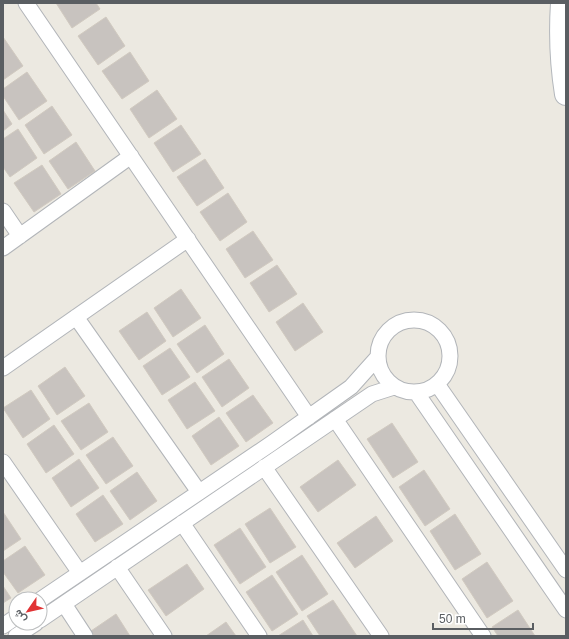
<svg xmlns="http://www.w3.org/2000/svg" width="569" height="639" viewBox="0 0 569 639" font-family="Arial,Vazirmatn,sans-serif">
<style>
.building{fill:#c8c3bf;stroke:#d1cac0}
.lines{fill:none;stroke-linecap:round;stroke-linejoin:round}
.minor-casing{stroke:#b2b5b9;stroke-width:17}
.secondary-casing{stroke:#b3b7bc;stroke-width:24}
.minor{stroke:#fff;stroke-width:15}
.secondary{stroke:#fff;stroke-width:22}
</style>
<rect width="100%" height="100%" fill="#ece9e1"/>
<path class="building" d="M56,3h40l4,6 -28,19z
M106,17l19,29 -27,19 -20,-29z
M3,37l20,29 -20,14z
M130,52l19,29 -27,18 -20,-28z
M27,72l20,29 -28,19 -16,-24v-7z
M157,90l20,29 -28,19 -19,-29z
M52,106l20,29 -28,19 -19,-29z
M3,110l9,14 -9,7z
M181,125l20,29 -28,18 -19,-29z
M18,129l19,29 -27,19 -7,-10v-28z
M76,142l19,29 -27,18 -19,-28z
M205,159l19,29 -27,18 -20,-29z
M42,165l19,29 -27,18 -20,-29z
M228,193l19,29 -27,19 -20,-29z
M253,231l20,29 -28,18 -19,-29z
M277,265l20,29 -28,18 -19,-29z
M181,289l20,29 -28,19 -19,-29z
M303,303l20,29 -28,19 -19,-29z
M147,312l19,29 -27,19 -20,-29z
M205,325l19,29 -27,19 -20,-29z
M170,348l20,29 -28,18 -19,-29z
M229,359l20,29 -27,19 -20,-30z
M65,367l20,29 -28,19 -19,-29z
M195,382l20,29 -28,18 -19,-29z
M31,390l19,29 -27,19 -20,-30z
M253,395l20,28 -27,19 -20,-29z
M89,403l19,29 -27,18 -20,-29z
M219,417l20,29 -28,19 -19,-29z
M392,423l26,39 -25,16 -26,-39z
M54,425l20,29 -28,19 -19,-29z
M113,437l20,29 -27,18 -20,-29z
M79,459l20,29 -28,19 -19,-29z
M338,460l18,25 -38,27 -18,-25z
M424,470l26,39 -25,17 -26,-39z
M137,472l20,29 -27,19 -20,-29z
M103,495l20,29 -28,18 -19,-28z
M270,508l26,39 -26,16 -25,-39z
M3,512l18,27 -18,12z
M455,514l26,40 -26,16 -25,-39z
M376,516l17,25 -38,27 -18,-25z
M240,528l26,39 -26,17 -26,-39z
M25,546l20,29 -27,18 -15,-21v-11z
M302,555l26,39 -26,17 -26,-39z
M487,562l26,39 -26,17 -25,-39z
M187,564l17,25 -38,27 -18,-26z
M272,575l26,39 -26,17 -26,-39z
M3,586l8,12 -8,5z
M333,600l24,36h-37l-13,-20z
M518,610l17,26h-37l-6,-9z
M116,614l14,22h-36l-3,-5z
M303,620l10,16h-35z
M226,622l10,14h-30z"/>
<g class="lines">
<defs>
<path id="minor" d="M26,3l283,414
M3,211l17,25
M3,248l128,-92
M76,317l123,175
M378 356a36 36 0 1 1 72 0a36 36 0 1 1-72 0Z
M3,368l185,-129
M437,384l129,186
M416,392l150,218
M335,419l148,217
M3,462l77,111
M264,467l117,169
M182,523l77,113
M117,567l47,69
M40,600l232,-157 79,-56 26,-29
M64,604l21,32
M40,620l332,-226 22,-7
M3,626l13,-9
M16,636l20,-13"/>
<path id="secondary" d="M562,3c-2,31 -1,60 4,91"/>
</defs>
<use href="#minor" class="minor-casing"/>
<use href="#secondary" class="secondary-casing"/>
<use href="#minor" class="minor"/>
<use href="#secondary" class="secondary"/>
</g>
<rect width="569" height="639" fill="none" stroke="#5a5e62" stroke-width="8"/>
<g transform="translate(28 611) rotate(236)"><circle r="19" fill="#ffffff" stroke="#bdbfc0"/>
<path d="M0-3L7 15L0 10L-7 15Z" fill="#e13335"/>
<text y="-6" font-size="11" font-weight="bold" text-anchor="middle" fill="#5a5e62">ش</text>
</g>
<path d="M433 623v6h100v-6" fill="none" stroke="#5a5e62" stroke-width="2"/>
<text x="439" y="623" font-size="12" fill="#5a5e62" stroke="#ffffff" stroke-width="3" paint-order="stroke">50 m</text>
</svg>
